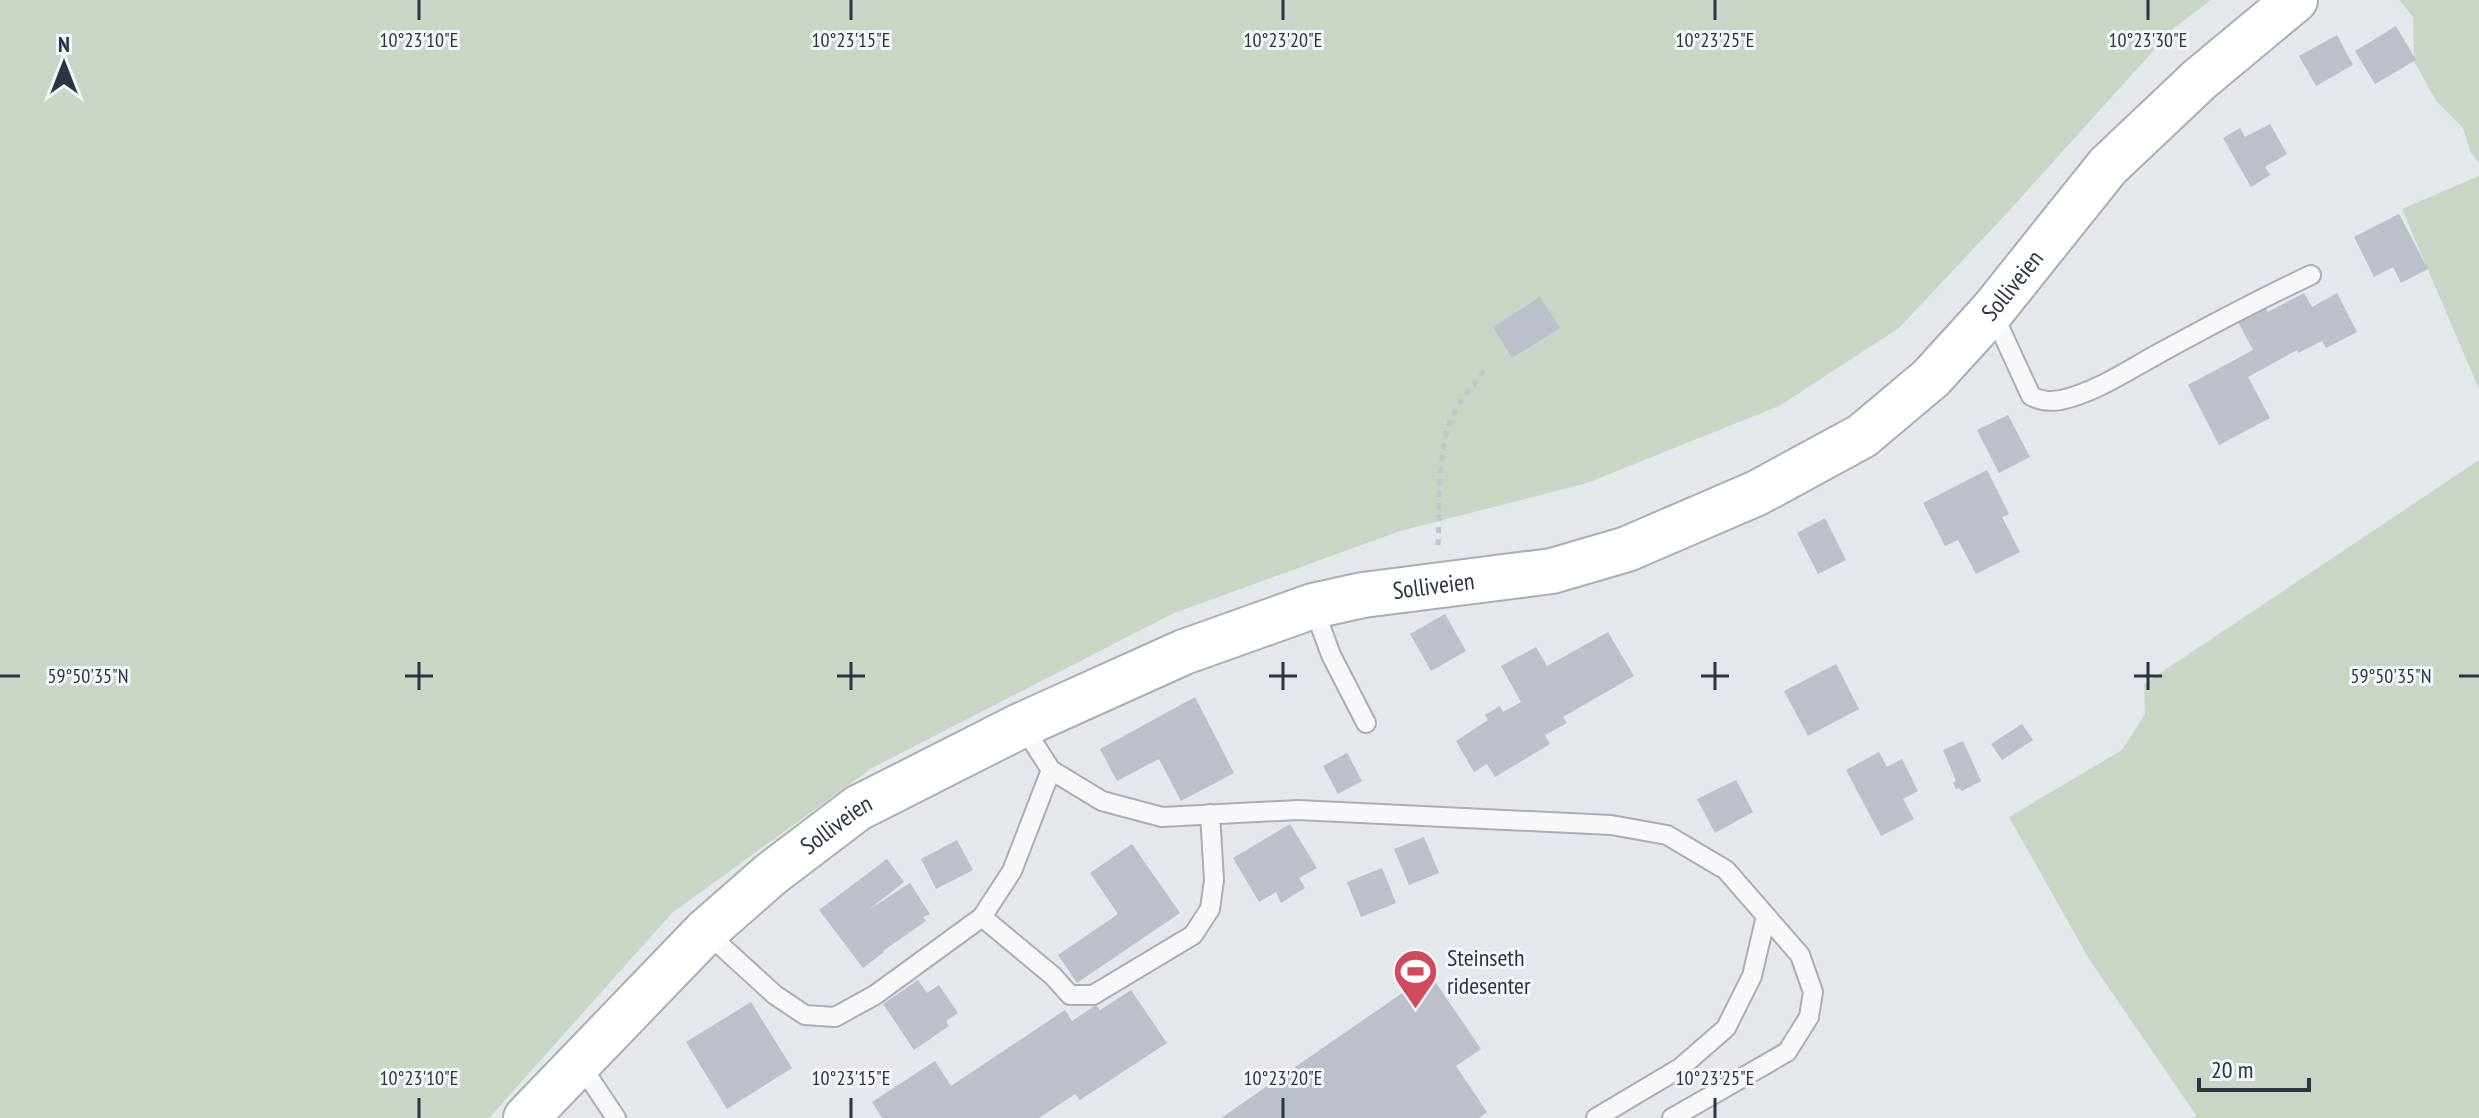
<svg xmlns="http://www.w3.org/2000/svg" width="2479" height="1118" viewBox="0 0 2479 1118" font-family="'PT Sans Narrow',sans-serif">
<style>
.green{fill:#c9d6c5}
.building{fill:#bbc0ca}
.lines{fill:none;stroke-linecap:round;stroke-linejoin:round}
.lane-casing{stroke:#a9aeb7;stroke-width:22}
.secondary-casing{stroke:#a9aeb7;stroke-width:48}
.path{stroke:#c2c5cb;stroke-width:5;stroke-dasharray:6 6;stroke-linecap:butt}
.lane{stroke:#f7f8fa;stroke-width:18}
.secondary{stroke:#fff;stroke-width:44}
.ticks{fill:none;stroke:#2b3445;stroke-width:3}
.labels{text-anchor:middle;stroke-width:6;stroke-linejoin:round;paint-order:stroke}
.street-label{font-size:24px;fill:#2b3445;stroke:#f4f6f9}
.poi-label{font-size:24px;fill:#2b3445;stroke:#f4f6f9;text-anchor:start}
.ticks-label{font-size:20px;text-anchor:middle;fill:#2b3445;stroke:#f4f6f9;stroke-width:6;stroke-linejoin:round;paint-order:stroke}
</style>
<rect width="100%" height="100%" fill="#e4e7ec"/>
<path class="green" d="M0,0h2211l-37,28 -167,185 -108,115 -120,78 -192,77 -187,48 -226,82 -302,155 -200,145 -183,205h-489z
M2399,0h80v163l-8,-10 -8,-25 -27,-27 -22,-40 -1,-44z
M2479,176v213l-77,-180z
M2479,460v658h-286l3,-3 -107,-156 -80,-142 113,-67 23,-36 -1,-30z"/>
<path class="building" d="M2396,26l20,34 -41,24 -20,-33z
M2337,35l16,30 -37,21 -17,-30z
M2270,124l17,30 -22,13 5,8 -19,12 -28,-49 17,-10 5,9z
M2399,214l29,55 -27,14 -8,-16 -19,10 -20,-40z
M2304,293l8,14 25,-14 20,39 -31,16 -4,-7 -24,12 -1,-3 -49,27 22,41 -51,27 -31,-60 65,-35 -16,-30 28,-15 3,7z
M1540,297l20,31 -48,30 -19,-31z
M2008,415l22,42 -31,16 -22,-43z
M1987,470l22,44 -7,3 18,35 -44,22 -18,-34 -13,6 -22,-43z
M1825,518l21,42 -28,14 -21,-41z
M1445,614l21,37 -35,20 -21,-37z
M1608,632l26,44 -71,41 4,6 -22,12 5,9 -55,33 -8,-13 -13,8 -18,-31 32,-21 -3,-5 15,-9 3,6 18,-10 -20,-36 35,-19 11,19z
M1836,664l23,45 -51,27 -24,-45z
M1195,697l39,76 -53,28 -22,-42 -42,22 -17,-32z
M2022,724l11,16 -31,20 -11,-16z
M1963,741l18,40 -19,10 -3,-3 -3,1 -3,-6 3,-2 -13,-31z
M1879,752l8,15 15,-8 16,32 -15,8 11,20 -33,17 -35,-66z
M1347,753l15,28 -24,13 -15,-28z
M1736,780l17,32 -38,21 -18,-34z
M1290,824l27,44 -18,10 6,10 -24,15 -5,-11 -17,10 -26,-44z
M1424,837l15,36 -30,12 -15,-36z
M957,840l16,30 -37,19 -15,-30z
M1132,844l48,69 -103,70 -19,-28 60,-41 -28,-41z
M887,859l17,23 -37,29 43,-28 20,31 -7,3 3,4 -43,30 1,1 -21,16 -44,-58z
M1382,868l14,35 -35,14 -14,-35z
M1430,974l51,75 -25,17 31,46 -8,6h-258z
M918,980l9,13 12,-8 19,28 -12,8 3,5 -35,24 -31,-46z
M1131,990l36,53 -87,57 -5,-6 -36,24h-157l-10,-16 63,-41 16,25 114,-76 7,11 24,-16 4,5z
M751,1002l41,66 -65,41 -41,-67z"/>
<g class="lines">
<defs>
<path id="lane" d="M1992,311l39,85c10,5 18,6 30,4 33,-7 66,-29 95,-45 51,-28 102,-55 155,-80
M1313,606l18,49 35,68
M1022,725l29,45 51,31 60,16 136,-7 313,15 56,10 59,35 74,85 13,37 -4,25 -22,35 -115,66
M982,917l71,59 17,19h23l100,-60 17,-26 4,-29 -4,-66
M706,932l69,63 30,20 30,2 40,-22 107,-78 30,-46 39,-101
M580,1064l36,54
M1596,1118l84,-50 46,-40 26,-52 14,-60"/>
<g id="secondary">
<path id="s1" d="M526,1118l180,-187 65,-57 87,-66 164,-83 162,-73 129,-46 50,-11 189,-24 75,-22 130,-56 105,-57 69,-58 61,-67 116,-145 92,-87 95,-79"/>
</g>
</defs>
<use href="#lane" class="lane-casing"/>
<use href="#secondary" class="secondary-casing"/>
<path class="path" d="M1438,545c2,-36 -1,-94 13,-126 9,-19 23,-35 36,-52"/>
<use href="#lane" class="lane"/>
<use href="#secondary" class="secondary"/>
</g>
<path class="ticks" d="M419,0v20M851,0v20M1283,0v20M1715,0v20M2148,0v20M419,662v28M851,662v28M1283,662v28M1715,662v28M2148,662v28M0,676h20M405,676h28M837,676h28M1269,676h28M1701,676h28M2134,676h28M2459,676h20M419,1098v20M851,1098v20M1283,1098v20M1715,1098v20"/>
<defs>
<symbol id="stadium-pin" viewBox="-11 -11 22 30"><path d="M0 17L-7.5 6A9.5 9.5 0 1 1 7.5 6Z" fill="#d1495b" stroke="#f4f6f9"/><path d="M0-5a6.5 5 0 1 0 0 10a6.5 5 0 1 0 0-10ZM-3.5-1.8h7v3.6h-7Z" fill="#fff"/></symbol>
</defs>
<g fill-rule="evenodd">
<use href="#stadium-pin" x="1390" y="946" width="51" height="69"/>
</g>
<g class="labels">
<g class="street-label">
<text dy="8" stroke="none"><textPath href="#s1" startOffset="1748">Solliveien</textPath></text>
<text dy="8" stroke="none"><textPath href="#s1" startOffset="1076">Solliveien</textPath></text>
<text dy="8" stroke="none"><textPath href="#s1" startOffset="428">Solliveien</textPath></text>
</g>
<g class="poi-label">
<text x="1447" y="966">Steinseth<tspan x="1447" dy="28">ridesenter</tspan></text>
</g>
</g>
<g class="ticks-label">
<text x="419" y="47">10°23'10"E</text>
<text x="851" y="47">10°23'15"E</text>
<text x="1283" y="47">10°23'20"E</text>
<text x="1715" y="47">10°23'25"E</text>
<text x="2148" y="47">10°23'30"E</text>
<text x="88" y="683">59°50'35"N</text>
<text x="2391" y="683">59°50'35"N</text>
<text x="419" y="1085">10°23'10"E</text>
<text x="851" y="1085">10°23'15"E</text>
<text x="1283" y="1085">10°23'20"E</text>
<text x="1715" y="1085">10°23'25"E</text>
</g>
<g transform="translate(64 64)" stroke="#f4f6f9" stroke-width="6" paint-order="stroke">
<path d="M0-6L14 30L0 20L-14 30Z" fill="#2b3445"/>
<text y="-12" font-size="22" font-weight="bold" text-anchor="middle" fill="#2b3445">N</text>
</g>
<path d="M2199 1078v12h110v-12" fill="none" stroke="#2b3445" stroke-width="4"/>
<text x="2211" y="1078" font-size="24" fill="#2b3445" stroke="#f4f6f9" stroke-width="6" paint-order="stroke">20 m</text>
</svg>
